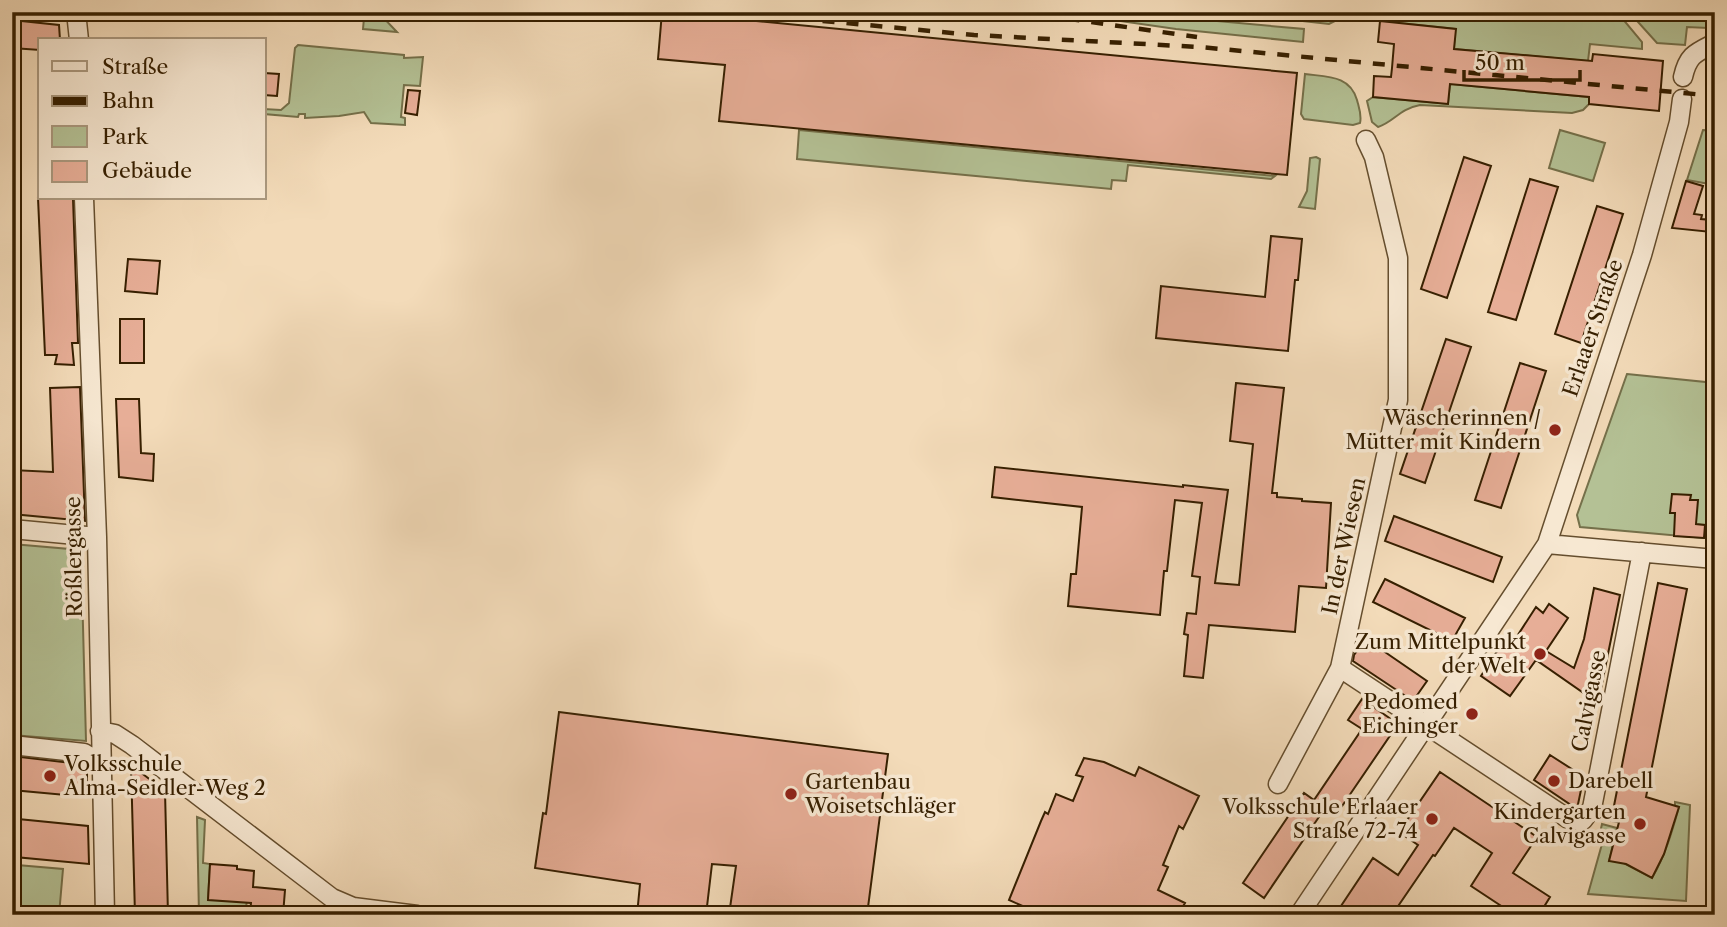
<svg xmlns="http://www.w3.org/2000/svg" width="1727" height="927" viewBox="0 0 1727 927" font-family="'Libre Caslon Text',serif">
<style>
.green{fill:#b4c195;stroke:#75704a;stroke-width:2}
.building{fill:#e7ae97;stroke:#361f00;stroke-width:2}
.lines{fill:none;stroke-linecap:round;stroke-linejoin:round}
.street-casing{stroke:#654e2e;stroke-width:21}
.street{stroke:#f7e8d2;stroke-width:18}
.rail{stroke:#361f00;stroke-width:4.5;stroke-dasharray:12 12;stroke-linecap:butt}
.poi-dot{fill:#8f2418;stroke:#f7e8d2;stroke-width:2.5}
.labels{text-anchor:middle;stroke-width:7;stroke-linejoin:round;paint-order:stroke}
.street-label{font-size:21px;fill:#361f00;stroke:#f7e8d2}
.poi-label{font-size:21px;fill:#361f00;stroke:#f7e8d2;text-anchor:end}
</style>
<rect width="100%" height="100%" fill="#f3dbb9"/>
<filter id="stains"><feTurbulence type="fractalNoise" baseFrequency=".00286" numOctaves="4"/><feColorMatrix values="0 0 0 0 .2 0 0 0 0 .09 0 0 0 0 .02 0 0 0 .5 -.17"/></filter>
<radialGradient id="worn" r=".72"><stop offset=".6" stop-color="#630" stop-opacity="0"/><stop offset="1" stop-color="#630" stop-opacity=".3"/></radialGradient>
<path class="green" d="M336,12h42l19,20 -34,-3 1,-11 -28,-3z
M1058,12h60l186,17 -1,13 -127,-13z
M1279,12h61l-3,8 -8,4 -44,-5z
M1350,12h267l25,30v7l-52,-5 -2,17 -134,-12 1,-20 -75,-8 -11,-4 -19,1z
M1629,12h81l-2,16 -21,-1 -2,18 -28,-2z
M298,45l106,10v3l19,-1 -3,29 -16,-1 -3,32 4,1v7l-34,-2 -7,-11 -25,4 -34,2v-4h-6l-1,3 -34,-3v-5l17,1 8,-7 6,-55z
M1305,74c22,3 45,1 52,26 2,8 5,15 3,23l-7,2 -49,-6 -3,-5z
M1450,84l139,13v7l-6,6 -11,3 -152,-8c-21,4 -26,17 -42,22l-6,-5 -5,-21 6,-4 75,7z
M799,130l476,46 -4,3 -143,-14 -2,16 -14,-1 -1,9 -314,-30z
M1560,130l45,13 -12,38 -44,-13z
M1703,130l12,1v54l-28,-5z
M1316,157l4,2 -5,50 -16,-2 8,-16 3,-33z
M1627,374l88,9v156l-135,-12 -3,-12z
M12,544l69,6 5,191 -74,-6z
M1675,802l15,3 -4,96 -98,-7 14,-50 -4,-2 4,-18 15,4 -8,33 9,-1 34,18c13,-22 20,-46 27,-71l-4,-1z
M197,817l8,3 -2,43 7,1 -2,35 39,3 -3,13h-45z
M17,865l46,4 -4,46h-47z"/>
<path class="building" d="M662,12l635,61 -10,102 -568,-54 6,-56 -67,-6z
M12,20l47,5 1,15h-20v10l-28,-2z
M1380,21l76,8 -2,20 138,12 1,-7 70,7 -4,50 -70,-7v-7l-139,-13 -2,20 -75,-7 1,-21 17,1 1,-9 2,-24 -16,-2z
M264,73l15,1 -2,22 -13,-1z
M408,90l12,1 -3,24 -12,-2z
M1464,157l27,9 -44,132 -26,-9z
M1530,179l28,8 -42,133 -28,-8z
M1686,181l17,5 -9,28 8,1 -1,4 11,1 -1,12 -39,-4z
M38,198h35l5,145h-6l2,22 -19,-1 2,-9h-12z
M1597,206l26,8 -42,129 -26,-9z
M1271,236l31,3 -4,41h-3l-7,71 -132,-13 5,-52 104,11z
M128,259l32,2 -3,33 -32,-3z
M120,319h24v44h-24z
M1446,339l25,8 -46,136 -25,-9z
M1520,363l26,8 -45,137 -26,-8z
M1236,383l48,5 -12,105h5v4l25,2v2l29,2 -5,85 -27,-2 -4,46 -86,-7 -6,53 -19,-2 4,-41 -4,-1 3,-21 9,1 4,-37 -8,-1 10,-73 -27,-3 -8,71h-3l-4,44 -92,-9 3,-32h5l6,-67 -90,-10 3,-30 188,20v-2l45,5 -13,93 24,2 14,-141 -23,-3z
M80,387l5,134 -73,-7v-44l41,2 -3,-84z
M116,399h23l2,54 13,1 -1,27 -34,-4z
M1672,494l19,1 -1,5h8l-2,24 9,1 -1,13 -30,-2 1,-23h-5z
M1394,516l108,41 -9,25 -108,-41z
M1385,579l80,39 -13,23 -79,-39z
M1658,583l29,6 -41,208 33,10 -15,47 -12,24 -26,-14 -17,-3 10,-39 -8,-1z
M1594,588l26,7 -22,108 -62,-43 -26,36 -29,-20 24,-37 7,5 24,-37 7,6 6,-9 19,14 -22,33 28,17 10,-29z
M1366,639l61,42 -14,20 -60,-40 1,-6z
M1362,699l36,25 -62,91 -11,-7 -61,90 -21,-15 61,-90 10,7 48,-71 -14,-9z
M559,712l329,42 -21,161h-88l-49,-7 6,-42 -24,-2 -6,51h-69l3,-31 -105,-16 8,-55 3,1z
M1550,755l28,18 -7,10 10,7 -4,19 -43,-29z
M12,756l68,8 7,4v29l-75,-7z
M1084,758l20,4 31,14 4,-9 60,29 -16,33 -4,-3 -16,39 5,2 -10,23 27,13 -7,12h-135l-34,-15 32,-79 4,-9 3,2 8,-20 17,7 10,-24 -7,-2z
M131,765l34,26 3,124h-33z
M1440,772l97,65 -24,36 37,24 -11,18h-24l-44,-29 21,-33 -38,-25 -19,28 -2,-1 -41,60h-57l38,-57 25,17 20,-30 -19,-13z
M18,819l70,7 1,38 -74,-7z
M210,864l27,2v3l17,2 -1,16 32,3 -2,25h-33l1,-12 -43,-3z"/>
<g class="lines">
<defs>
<path id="street" d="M76,12l3,28
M1683,77c5,-22 12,-24 32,-34
M84,198l13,339 8,378
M12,529l85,8
M1547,544l168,15
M1340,668l230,152h13l9,-12 50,-256
M100,731l15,3 17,11 200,153 21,9 64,8
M12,745l72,8 18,11
M1278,784l62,-116 58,-268v-142l-24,-101 -8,-17
M1299,915l248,-371 95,-289 37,-133 3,-23"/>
</defs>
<use href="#street" class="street-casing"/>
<use href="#street" class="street"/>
<path class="rail" d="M727,12l247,23 226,12 515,49
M1020,12l177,25"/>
</g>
<g class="poi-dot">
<circle cx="1555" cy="430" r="7"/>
<circle cx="1540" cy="654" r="7"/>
<circle cx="1472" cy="714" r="7"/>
<circle cx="50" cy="776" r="7"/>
<circle cx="1554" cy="781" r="7"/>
<circle cx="791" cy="794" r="7"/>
<circle cx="1432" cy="819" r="7"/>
<circle cx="1640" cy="824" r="7"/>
</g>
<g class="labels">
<g class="street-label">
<text transform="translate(1593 328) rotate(-71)" y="7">Erlaaer Straße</text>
<text transform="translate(1344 546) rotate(-78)" y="7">In der Wiesen</text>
<text transform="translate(74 557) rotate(-91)" y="7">Rößlergasse</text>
<text transform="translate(1589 701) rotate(-79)" y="7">Calvigasse</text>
</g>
<g class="poi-label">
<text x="1541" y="425">Wäscherinnen /<tspan x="1541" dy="24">Mütter mit Kindern</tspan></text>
<text x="1526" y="649">Zum Mittelpunkt<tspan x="1526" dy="24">der Welt</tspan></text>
<text x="1458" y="709">Pedomed<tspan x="1458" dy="24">Eichinger</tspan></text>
<text x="64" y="771" text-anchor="start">Volksschule<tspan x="64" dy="24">Alma-Seidler-Weg 2</tspan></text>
<text x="1568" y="788" text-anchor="start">Darebell</text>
<text x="805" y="789" text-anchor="start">Gartenbau<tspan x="805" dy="24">Woisetschläger</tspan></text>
<text x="1418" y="814">Volksschule Erlaaer<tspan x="1418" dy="24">Straße 72-74</tspan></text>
<text x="1626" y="819">Kindergarten<tspan x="1626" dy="24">Calvigasse</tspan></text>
</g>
</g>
<rect width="1727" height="927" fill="none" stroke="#f3dbb9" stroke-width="42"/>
<rect x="14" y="14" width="1699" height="899" fill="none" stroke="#361f00" stroke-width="3.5"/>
<rect x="21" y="21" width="1685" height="885" fill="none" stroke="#361f00" stroke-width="2"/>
<rect x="38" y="38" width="228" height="161" fill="#f7e8d2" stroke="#aa987e" stroke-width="2"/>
<rect x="52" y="61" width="35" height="10" fill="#f7e8d2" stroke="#aa987e" stroke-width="2"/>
<text x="102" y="74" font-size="21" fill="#361f00">Straße</text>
<rect x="52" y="96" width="35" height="10" fill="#361f00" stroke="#aa987e" stroke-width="2"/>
<text x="102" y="108" font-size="21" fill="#361f00">Bahn</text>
<rect x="52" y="126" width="35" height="21" fill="#b4c195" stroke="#aa987e" stroke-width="2"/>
<text x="102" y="144" font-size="21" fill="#361f00">Park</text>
<rect x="52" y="161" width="35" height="21" fill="#e7ae97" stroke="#aa987e" stroke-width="2"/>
<text x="102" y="178" font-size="21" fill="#361f00">Gebäude</text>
<path d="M1464 70v10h116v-10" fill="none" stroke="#361f00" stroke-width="3.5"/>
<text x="1475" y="70" font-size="21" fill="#361f00" stroke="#f7e8d2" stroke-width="5" paint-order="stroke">50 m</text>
<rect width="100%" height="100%" filter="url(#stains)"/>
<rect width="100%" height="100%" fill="url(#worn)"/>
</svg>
